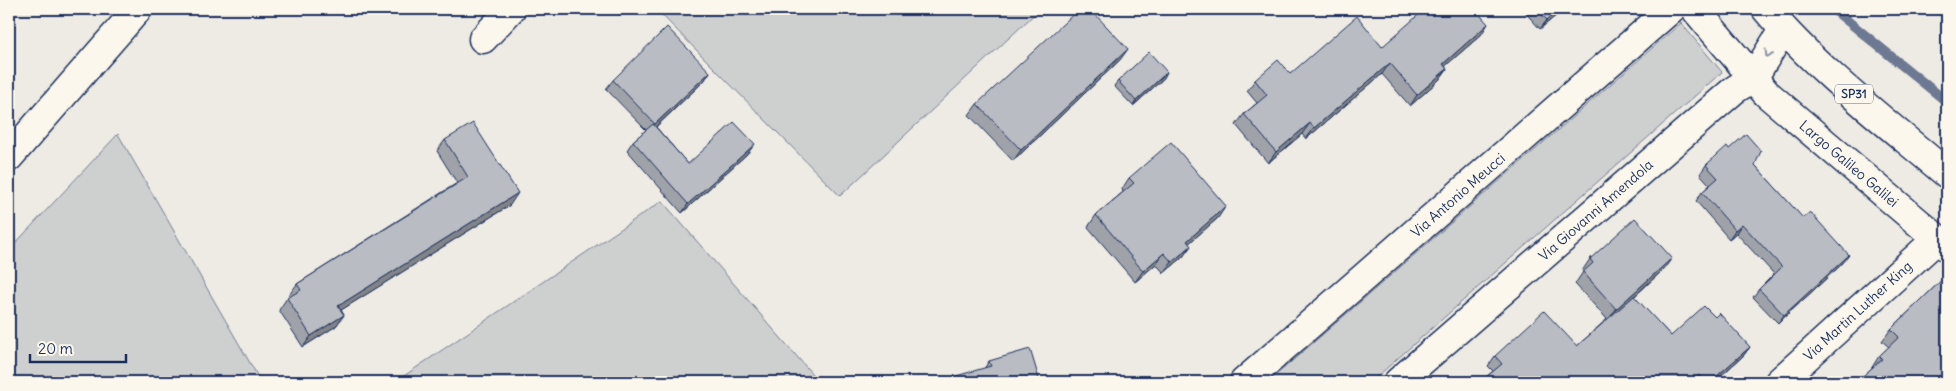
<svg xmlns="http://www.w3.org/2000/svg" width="1956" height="391" viewBox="0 0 1956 391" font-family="Delius,sans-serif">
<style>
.green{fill:#cecfcf;stroke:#747f96}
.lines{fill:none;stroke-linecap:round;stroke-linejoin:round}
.stream{stroke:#6d7892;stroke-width:10}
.minor-casing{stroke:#1b2f5e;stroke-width:31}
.major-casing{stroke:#1b2f5e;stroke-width:31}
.minor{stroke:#fbf7ec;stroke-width:28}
.major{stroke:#fbf7ec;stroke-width:28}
.wall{fill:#9fa2a8;stroke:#1b2f5e}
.shaded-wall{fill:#828488;stroke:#1b2f5e}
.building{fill:#b9bcc3;stroke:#1b2f5e}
.oneway{stroke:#8b93a5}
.labels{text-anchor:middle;stroke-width:4;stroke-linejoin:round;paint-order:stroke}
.shield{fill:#fbf7ec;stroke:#5e6b89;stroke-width:1}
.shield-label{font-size:12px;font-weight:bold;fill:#1b2f5e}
.street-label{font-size:14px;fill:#1b2f5e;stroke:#fbf7ec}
</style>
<rect width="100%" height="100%" fill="#eeebe4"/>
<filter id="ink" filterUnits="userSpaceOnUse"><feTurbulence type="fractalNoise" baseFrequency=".02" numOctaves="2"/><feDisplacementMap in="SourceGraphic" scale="10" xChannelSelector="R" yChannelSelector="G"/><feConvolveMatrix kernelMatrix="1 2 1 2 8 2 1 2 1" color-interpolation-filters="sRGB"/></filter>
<g filter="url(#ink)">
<path class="green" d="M656,9h384l-200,187z
M1681,23l41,49 -351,310h-103z
M118,134l143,248h-252v-132z
M662,201l157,181h-424z"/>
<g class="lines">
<path class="stream" d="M1833,9l114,93"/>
<defs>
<g id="minor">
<path id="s1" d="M1695,9l71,84 181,154"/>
<path d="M483,39l28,-30"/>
<path d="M9,157l129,-148"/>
<path id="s2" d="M1244,382l427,-373"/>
<path id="s3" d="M1398,382l336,-292 19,-12 30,-48"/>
<path id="s4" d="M1779,382l158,-143"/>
</g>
<path id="major" d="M1766,9c50,60 121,114 181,165"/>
</defs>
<use href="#minor" class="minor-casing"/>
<use href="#major" class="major-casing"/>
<use href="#minor" class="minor"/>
<use href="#major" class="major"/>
</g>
<path class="wall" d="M1522,9h42l-24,20z
M1481,35l-36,31 2,3 -8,11 -29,26 -28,-32 -76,65 -4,-5 -34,29 -32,-38 8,-11 13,-11 -10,-12 8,-11 35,-6 92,-27z
M1120,60l-107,101 -44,-46 8,-11z
M710,72l-6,9 -48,46 32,37 60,-11 -66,60 -55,-63 6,-9 13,-11 -40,-41 7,-9z
M1164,78l-31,28 -19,-20 4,-5z
M445,140l65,65 -169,105 3,5 -8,11 -33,21 -24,-37 8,-12 3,-1 -1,-2 8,-11 160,-101 -20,-32z
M1729,149l26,16 88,98 -65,60 -25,-26 6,-8 15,-15 -38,-41 -7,6 -33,-38 6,-9 8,-7 -10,-11 6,-9z
M1129,178l89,40 -29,25 -6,14 -19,16 -8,-9 -21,18 -47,-55 8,-12 27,-23 -1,-3z
M1590,259l74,10 -30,28 37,39 44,-19 35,30 -7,9 -29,26h-234l13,-11 -5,-5 7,-10 82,-10 30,-27 -32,-35 8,-12 -1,-1z
M1947,275v107h-91l15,-13 8,-13 10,-9 -7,-6 9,-12z
M989,361l51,21 -56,-13z"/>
<path class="shaded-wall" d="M1560,9h4l-24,20 7,-9z
M1488,24l-7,11 -46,40 8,-11z
M1128,49l-8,11 -107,101 8,-11z
M1390,63l-8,11 -76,65 8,-11z
M1447,69l-8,11 -29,26 7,-11z
M710,72l-6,9 -55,52 6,-9z
M1167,72l-3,6 -31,28 3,-5z
M1310,123l-8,11 -34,29 8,-11z
M755,144l-7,9 -66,60 6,-9z
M518,193l-8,12 -180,112 8,-11z
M1226,206l-8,12 -39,34 8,-11z
M1742,224l-6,9 -7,6 6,-9z
M1191,246l-8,11 -19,16 8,-11z
M1164,253l-8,11 -21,18 8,-11z
M1849,255l-6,8 -65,60 6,-8z
M1672,258l-8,11 -56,51 8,-11z
M344,315l-8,11 -33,21 8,-11z
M1750,347l-7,9 -29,26h-4z
M1947,374v2l-5,6h-4z"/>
<path class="building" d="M1079,9h11l38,40 -107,101 -44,-46z
M1425,9h50l13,15 -45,40 4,5 -30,26 -27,-32 -76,65 -4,-5 -34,29 -32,-38 23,-19 -12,-15 23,-20 12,14 67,-58 25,31z
M1536,9h24l-13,11z
M667,27l43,45 -55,52 -42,-44z
M1149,52l18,20 -31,29 -18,-20z
M734,122l21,22 -67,60 -55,-63 20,-17 35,40z
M473,123l45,70 -180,113 6,9 -33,21 -24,-38 14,-8 -4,-6 171,-107 -23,-37z
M1746,134l15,17 -6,14 48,53 7,-6 39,43 -65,60 -25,-26 23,-22 -40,-43 -7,6 -33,-38 16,-14 -12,-13 21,-19 2,3z
M1171,142l55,64 -39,35 4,5 -19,16 -8,-9 -21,18 -47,-56 38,-32 -5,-5z
M1635,218l37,40 -56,51 -33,-37 10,-9 -3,-4z
M1947,275v99l-9,8h-82l26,-23 -3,-3 20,-19 -8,-8z
M1634,296l37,40 33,-30 11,11 4,-4 31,34 -40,35h-5l-6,-7 -8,7h-149l-2,-2 -3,2h-57l22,-18 -7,-8 49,-45 33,35z
M1030,349l10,33h-105l56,-16 -2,-5z"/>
<defs><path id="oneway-chevron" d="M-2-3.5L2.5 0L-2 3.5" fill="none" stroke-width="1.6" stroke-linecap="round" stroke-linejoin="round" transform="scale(1.25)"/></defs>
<use class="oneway" href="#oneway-chevron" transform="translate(1768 54) rotate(122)"/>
</g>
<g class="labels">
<rect class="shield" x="1835" y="84.5" width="38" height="19" rx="4"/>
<g class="shield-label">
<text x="1854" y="98">SP31</text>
</g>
<g class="street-label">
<text dy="5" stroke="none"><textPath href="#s1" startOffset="219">Largo Galileo Galilei</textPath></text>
<text dy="5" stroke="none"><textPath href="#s2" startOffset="284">Via Antonio Meucci</textPath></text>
<text dy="5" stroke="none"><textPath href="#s3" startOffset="262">Via Giovanni Amendola</textPath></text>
<text dy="5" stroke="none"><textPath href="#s4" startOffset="106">Via Martin Luther King</textPath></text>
</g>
</g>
<rect width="1956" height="391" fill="none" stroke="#fbf7ec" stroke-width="30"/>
<rect x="15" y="15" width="1926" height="361" fill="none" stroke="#1b2f5e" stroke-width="2" filter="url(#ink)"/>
<path d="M30 354v8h96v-8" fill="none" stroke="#1b2f5e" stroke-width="2.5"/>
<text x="38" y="354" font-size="15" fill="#1b2f5e" stroke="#fbf7ec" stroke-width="4" paint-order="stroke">20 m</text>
</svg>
